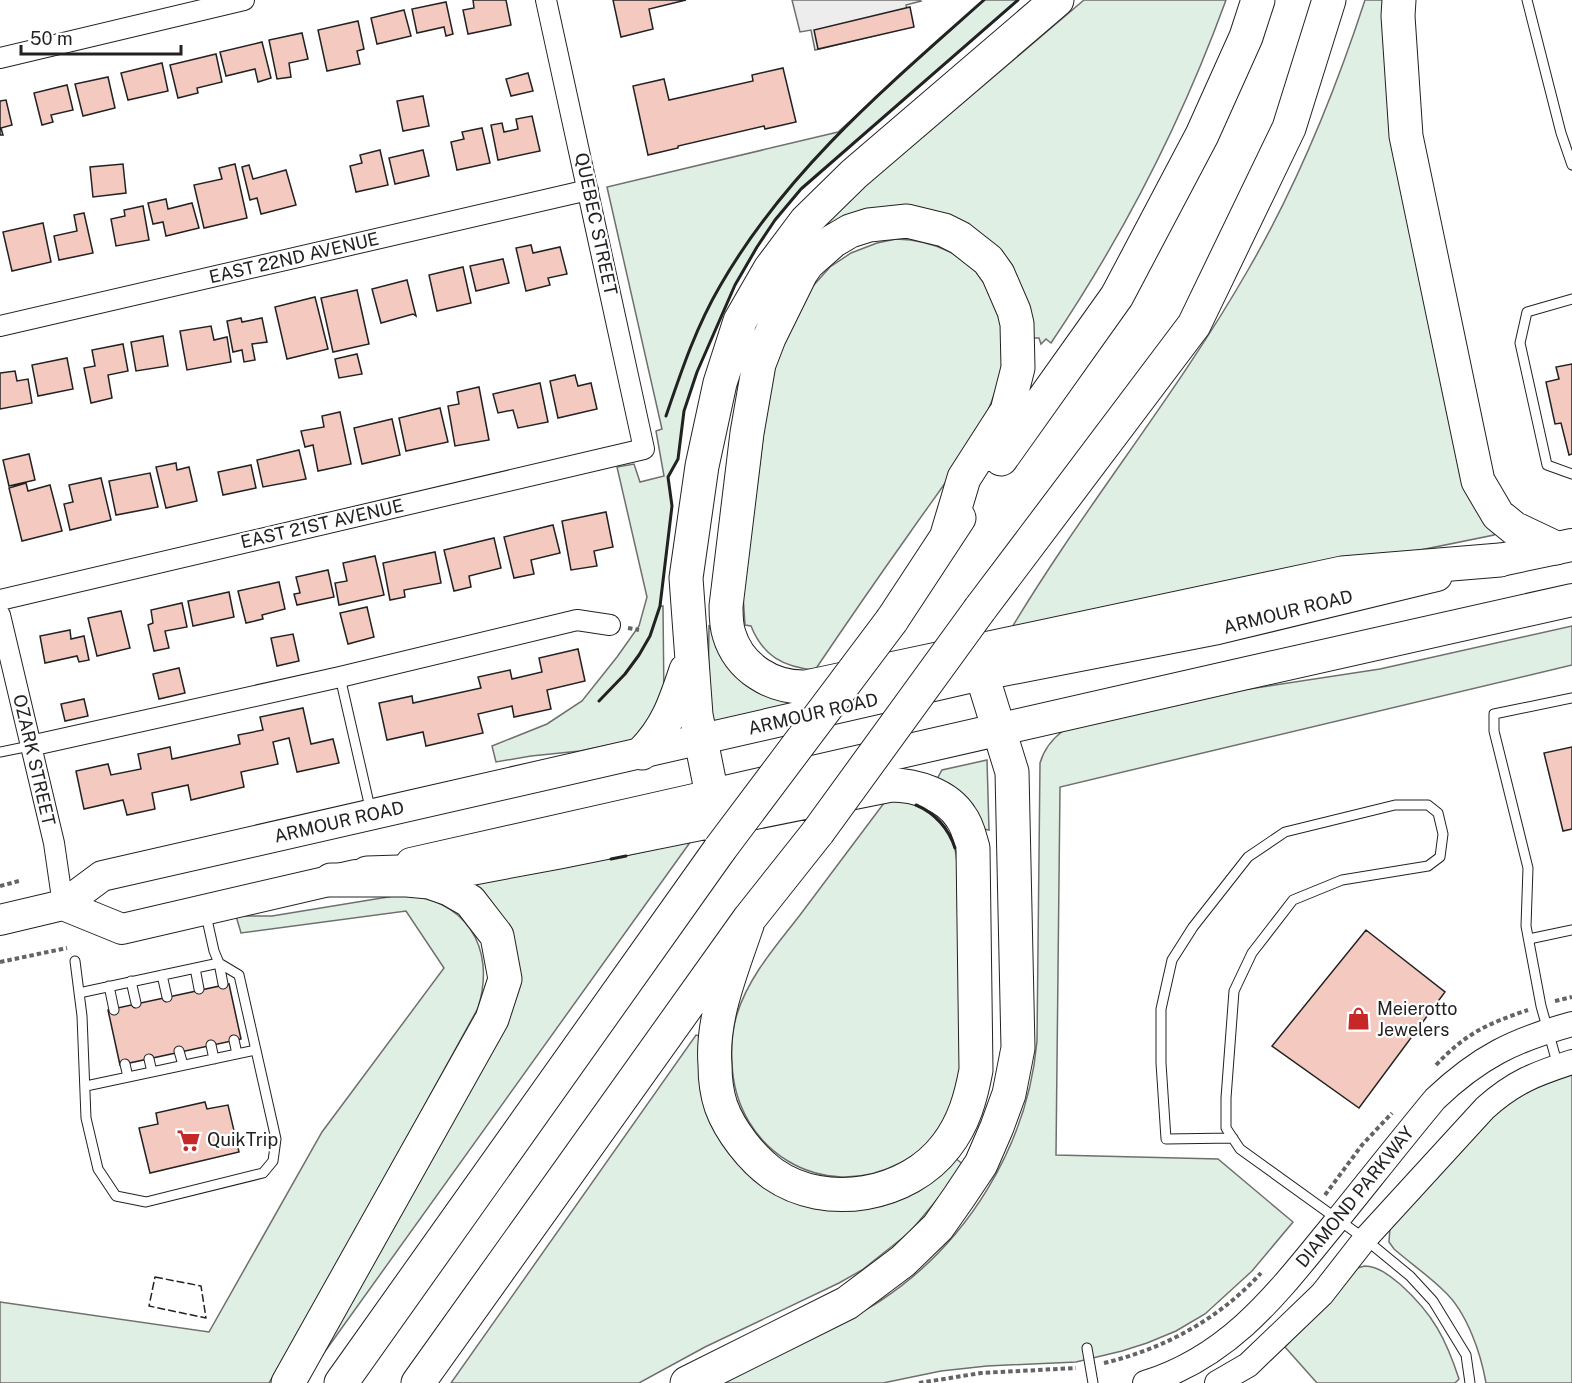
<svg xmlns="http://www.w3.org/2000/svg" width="1572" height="1383" viewBox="0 0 1572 1383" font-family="'Public Sans',sans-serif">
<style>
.green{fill:#e0efe3;stroke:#6f6f6f;stroke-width:1.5}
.parking{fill:#ededed;stroke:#6f6f6f;stroke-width:1.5}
.building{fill:#f3c9c0;stroke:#222;stroke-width:1.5}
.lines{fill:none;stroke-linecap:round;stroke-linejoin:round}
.service-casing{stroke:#222;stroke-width:11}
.minor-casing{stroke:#222;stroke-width:22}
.tertiary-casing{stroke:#222;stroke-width:26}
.primary-casing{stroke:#222;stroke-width:32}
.trunk-casing{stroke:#222;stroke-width:34}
.motorway-casing{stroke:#222;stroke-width:35}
.path{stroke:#646464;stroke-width:4;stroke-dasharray:4.5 3;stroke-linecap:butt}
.service{stroke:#fff;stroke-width:9}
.minor{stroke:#fff;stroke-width:20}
.tertiary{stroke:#fff;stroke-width:24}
.primary{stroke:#fff;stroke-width:30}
.trunk{stroke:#fff;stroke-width:32}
.motorway{stroke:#fff;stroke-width:33}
.motorway-bridge-casing{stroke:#222;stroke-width:35;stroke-linecap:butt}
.motorway-bridge{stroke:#fff;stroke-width:33}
.fence{stroke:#222;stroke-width:1.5;stroke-dasharray:8 3;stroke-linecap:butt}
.wall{stroke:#222;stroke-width:3}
.labels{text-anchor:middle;stroke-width:4.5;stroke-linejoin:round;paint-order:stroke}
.street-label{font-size:18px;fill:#222;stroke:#fff}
.poi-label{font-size:18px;fill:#222;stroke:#fff;text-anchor:start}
</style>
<rect width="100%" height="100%" fill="#fff"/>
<path class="green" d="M984,0h34l-217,189 -26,31 -18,27 -22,38 -38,87 -13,39 -6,48 -10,18 4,29 -12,100h3l1,96 -31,38 -53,11 -49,5 -35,6 -4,-16 55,-22 35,-23 35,-44 22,-31 8,-29 -30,-130 17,-3 6,18 24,-6 -8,-45 6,-2 -55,-242 231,-55z
M1084,0h142c-44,121 -103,236 -175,343l-5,-4 -5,5 -2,-6h-6c-7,-44 -10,-59 -41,-93l-158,-19 -18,6 44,-42z
M1365,0h23l107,532 -1,3 -486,99c74,-125 168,-238 240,-364 48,-83 87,-178 117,-270z
M896,239c37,1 74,16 92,50 3,6 7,13 10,20 4,9 6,35 5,45 -6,68 -57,126 -94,180 -32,45 -63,90 -94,136 -32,-3 -52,-14 -64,-44l-6,-1 -2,-30 26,-205 9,-34 35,-70 17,-19 21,-14 26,-10z
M709,625l4,8 84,63 -5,9 -75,16 -4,-1 -5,-16z
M1572,626v39l-512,122 -4,368 162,4 75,63 -41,49 -47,43 -29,17 -29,12 -25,8 -46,11 -89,4 -46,5 -58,12h-171c31,-15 63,-30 95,-44 24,-12 50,-23 73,-38 87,-57 148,-156 157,-260l3,-278c4,-14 12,-24 24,-33l152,-36 164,-25z
M987,760l2,70 -6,-1 -46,-50 5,-9z
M887,799c24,1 51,13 63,36 5,8 6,18 7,27l3,207c-2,17 -6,36 -15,52 -9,18 -27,33 -45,42 -78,41 -165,-13 -168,-100 -1,-17 0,-33 5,-49 12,-38 39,-68 63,-99 29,-39 58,-77 87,-116z
M691,841l-370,516 185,-338 -41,-138 135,-25 11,3z
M400,895c65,2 97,52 78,113l-171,312 -38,63h-269v-81l209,30 113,-200 122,-164 -38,-57 -165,22 -5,-17h36z
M696,1035l7,2 -2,18 93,142 160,-40 11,9 -55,66 -48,38 -23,13 -134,64 -66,36h-188z
M1572,1065v318h-86c-5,-29 -19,-71 -42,-92 -15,-15 -34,-28 -50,-42l-5,-7 1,-15 94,-116z
M1365,1266c15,1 25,10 36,19 32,29 45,54 58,94l-4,4h-138l-32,-36 72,-79z"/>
<path class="parking" d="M792,0h128l1,1 -15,4 5,22 -96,23 -4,-20 -11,2z"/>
<path class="building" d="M473,0h33l5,25 -43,9 -5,-24 11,-2z
M613,0h73l-37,9 4,20 -32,8z
M446,2l7,32 -7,2 -2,-9 -27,6 -5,-24z
M910,7l4,20 -96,22 -4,-19z
M404,10l7,26 -34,8 -6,-26z
M358,21l6,28 -7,2 3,13 -33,7 -9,-41z
M302,33l6,26 -19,4 2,14 -14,2 -8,-39z
M262,42l9,36 -13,4 -3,-13 -29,7 -6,-24z
M216,54l6,28 -25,6 1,5 -20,5 -8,-33z
M162,63l6,28 -40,9 -7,-27z
M783,68l13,54 -31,7 -1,-3 -86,20v2l-30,7 -15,-69 31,-7 5,21 84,-19 -1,-6z
M528,73l5,18 -22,5 -5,-17z
M108,77l7,31 -32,8 -8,-32z
M67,85l6,25 -22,5 2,7 -11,3 -8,-32z
M423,96l6,30 -26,5 -6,-30z
M6,100l6,25 -11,3 2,7h-3v-34z
M532,116l8,35 -42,9 -7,-35 11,-2 2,9 14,-3 -2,-10z
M482,128l8,35 -33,7 -6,-28 13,-3 -2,-7z
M380,150l8,35 -32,7 -6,-26 12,-3 -2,-8z
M423,150l6,26 -34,8 -6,-26z
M123,164l3,29 -33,4 -3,-30z
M235,164l12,54 -43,10 -10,-43 28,-6 -3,-11z
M249,165l4,14 33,-9 10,35 -35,9 -4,-16 -7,2 -8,-33z
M166,199l2,10 24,-6 7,25 -33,8 -3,-14 -10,2 -5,-21z
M143,206l6,34 -33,6 -5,-27 14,-3 -1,-6z
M84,213l9,40 -34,7 -5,-24 23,-5 -3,-16z
M43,223l8,39 -39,9 -9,-39z
M531,245l2,8 27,-6 7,27 -19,4 2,7 -24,6 -10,-43z
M503,259l6,24 -33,8 -6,-25z
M463,267l8,36 -34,8 -8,-36z
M407,280l9,36 -3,-2 -32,9 -9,-34z
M357,290l12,54 -36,8 -12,-54z
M315,297l13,52 -41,10 -12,-52z
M241,318l1,4 20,-4 5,24 -15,2 3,16 -11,2 -2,-12 -9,2 -6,-31z
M211,326l3,14 13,-3 4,25 -44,8 -7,-39z
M163,336l5,30 -32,5 -5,-29z
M123,344l5,27 -20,4 4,23 -21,5 -7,-35 11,-2 -3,-16z
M357,354l5,20 -23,4 -4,-19z
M67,358l6,31 -35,7 -6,-31z
M1572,364v90l-3,1 -8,-32 -6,1 -9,-42 13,-3 -3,-12z
M15,371l2,10 11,-2 4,24 -32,6v-36z
M575,375l3,11 13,-3 6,26 -39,9 -8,-37z
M540,383l8,39 -30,6 -5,-18 -15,3 -5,-19z
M479,387l10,53 -34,6 -7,-40 11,-2 -2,-12z
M440,408l8,34 -42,9 -7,-33z
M340,412l11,52 -33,7 -5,-26 -8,2 -4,-16 23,-4 -2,-11z
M392,419l8,36 -38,9 -8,-36z
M299,450l7,29 -43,8 -6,-27z
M29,454l6,26 -26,6 -6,-26z
M176,463l1,7 12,-3 8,34 -31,7 -10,-41z
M251,465l5,23 -33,7 -5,-23z
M150,473l8,34 -42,8 -7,-34z
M101,478l10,42 -41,10 -6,-26 9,-2 -4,-17z
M26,483l2,8 22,-6 12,46 -40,10 -13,-53z
M606,512l7,35 -19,4 3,15 -26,4 -9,-49z
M553,525l7,28 -29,7 3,14 -20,4 -10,-41z
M494,538l7,30 -32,8 2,11 -17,4 -10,-41z
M435,552l6,31 -37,7 1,7 -15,3 -7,-37z
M375,556l9,39 -45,10 -4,-22 12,-2 -4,-18z
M328,570l6,27 -37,8 -3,-11 6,-1 -4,-16z
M279,582l6,27 -23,6 1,4 -17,4 -8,-32z
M229,592l5,25 -41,9 -5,-25z
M182,603l5,24 -22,4 4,17 -15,3 -6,-26 5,-2 -2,-13z
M367,607l7,30 -26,7 -8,-31z
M121,611l9,37 -33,8 -9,-38z
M70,630l1,9 13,-3 5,24 -10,2 -2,-6 -32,7 -5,-27z
M293,634l6,27 -22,5 -6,-28z
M578,649l7,32 -38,9 4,19 -37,8 -2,-11 -34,8 5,19 -57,13 -3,-14 -36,8 -8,-37 33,-7 1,7 68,-15 -3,-11 32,-7 2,9 30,-7 -3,-14z
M179,668l6,25 -26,6 -6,-25z
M84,699l4,17 -23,5 -4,-17z
M303,708l8,36 22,-5 6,24 -42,9 -8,-34 -16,4 5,22 -37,8 3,15 -53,13 -3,-15 -36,8 3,16 -28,6 -4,-15 -39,9 -8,-38 32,-7 3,11 30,-6 -3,-15 32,-7 2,12 68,-15 -2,-9 25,-5 -3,-13z
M1572,747v82l-9,2 -19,-78z
M1366,930l79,62 -86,116 -87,-62z
M229,984l12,55 -121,26 -12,-55z
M205,1102l2,7 21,-4 11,47 -89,21 -11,-45 19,-4 -2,-11z"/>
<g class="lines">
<defs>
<path id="service" d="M1527,0l34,133 11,32
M1572,299l-45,13 -7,31 27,122 25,9
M340,677l31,135
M0,752l30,-6
M1529,939l43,-9
M75,961l7,55 4,102 12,51 18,27 30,6 117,-29 10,-12 3,-22 -37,-164 -20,-12 -5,-12 -8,-36
M195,968l4,21
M162,975l5,22
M131,981l5,22
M109,986l5,24
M79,993l140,-30 4,21
M234,1040l3,14
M211,1045l3,14
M179,1051l4,14
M149,1059l3,13
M125,1064l3,13
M1558,1066l-17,-60 -15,-80 2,-58 -34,-137v-17l78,-16
M86,1086l170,-36
M1233,1138l-67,1 -5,-76v-54l11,-49 21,-33 55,-70 37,-25 110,-27h33l10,8 5,21 -3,23 -12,9 -86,14 -49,20 -41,53 -18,38 -8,107v30l14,21 125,90 45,37 23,25 33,54 4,28
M1087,1348l6,35"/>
<path id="minor" d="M0,58l244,-58
M0,326l588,-136
M0,600l644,-151 -98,-449
M0,615l54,228 9,62
M30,746l310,-69 237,-57 33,5"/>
<path id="tertiary" d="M1145,1383c87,-27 134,-92 189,-159 34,-42 67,-84 101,-125 44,-42 79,-59 137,-75
M1217,1383l31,-18 74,-71 43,-55 120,-131c29,-26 50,-34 87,-46"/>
<path id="primary" d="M411,863l301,-68
M63,905l59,24 233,-54
M0,920l63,-15 39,-29 880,-201 236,-46 219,-53"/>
<path id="trunk" d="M1500,560l72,-15
M712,795c287,-66 573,-131 860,-195"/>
<path id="motorway" d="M1399,0l-1,16 8,120 72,345 20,34 16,13 42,20
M1001,459l116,-163 85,-161 44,-98 12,-37
M947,535l17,-57 43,-67 11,-43 -1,-44 -3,-13 -16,-37 -10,-14 -28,-22 -16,-8 -37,-9 -38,4 -19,6 -17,10 -25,22 -7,10 -32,65 -10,26 -12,69 -21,173c0,9 0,19 3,28 10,34 43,54 77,53l536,-114 158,-13
M980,609l214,-284 95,-197 40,-128
M892,620l67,-102
M642,753c25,-25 33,-50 44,-83
M712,795l-16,-80 -10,-137 16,-112 18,-83 20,-62 30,-52 36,-48 48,-47 203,-174
M367,873l96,-3 96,-18 332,-67c25,0 56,10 70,32 7,9 9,21 12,31l3,222c-5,27 -12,53 -30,76 -38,50 -120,65 -173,28 -21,-15 -43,-43 -52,-68 -4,-12 -6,-28 -6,-41 -4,-49 19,-100 34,-146
M288,1383l204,-364 13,-40 -8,-43 -27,-35 -21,-12 -20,-7 -22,-2h-76
M341,1383l379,-534
M418,1383l331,-464 69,-87
M687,1383l160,-80 56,-42 35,-34 21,-30 22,-33 16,-37 12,-33 9,-46 -6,-276 -30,-97"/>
</defs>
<use href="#service" class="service-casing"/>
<use href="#minor" class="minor-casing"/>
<use href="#tertiary" class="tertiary-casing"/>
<use href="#primary" class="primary-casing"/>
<use href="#trunk" class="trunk-casing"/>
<use href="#motorway" class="motorway-casing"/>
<path class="path" d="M628,628l11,2
M0,886l19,-5
M0,962l67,-14
M1555,1001l17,-4
M1436,1065c30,-32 51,-41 92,-55
M1325,1195l37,-50 30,-32
M1104,1363c60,-14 115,-44 157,-90
M919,1383l62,-10 95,-5"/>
<use href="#service" class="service"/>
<use href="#minor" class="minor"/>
<use href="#tertiary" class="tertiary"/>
<use href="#primary" class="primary"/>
<use href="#trunk" class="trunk"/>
<use href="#motorway" class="motorway"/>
<defs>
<path id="motorway-bridge" d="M818,832l162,-223
M720,849l172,-229"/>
</defs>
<use href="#motorway-bridge" class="motorway-bridge-casing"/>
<use href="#motorway-bridge" class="motorway-bridge"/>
<path class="fence" d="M155,1277l46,9 5,32 -57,-12z"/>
<path class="wall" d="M666,416c15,-44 30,-89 54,-130 66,-115 166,-199 264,-286
M599,701l26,-27 14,-19 11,-19 10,-30 12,-100 -4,-29 10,-18 6,-48 13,-39 38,-87 22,-38 18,-27 26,-31 217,-189
M916,805c19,8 33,24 39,43
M611,859l15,-3"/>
</g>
<defs>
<symbol id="shop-bare" viewBox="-9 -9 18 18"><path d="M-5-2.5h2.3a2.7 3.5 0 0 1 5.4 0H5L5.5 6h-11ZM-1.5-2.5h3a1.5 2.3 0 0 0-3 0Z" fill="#c62828" stroke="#fff" stroke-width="2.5" paint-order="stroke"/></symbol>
<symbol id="supermarket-bare" viewBox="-9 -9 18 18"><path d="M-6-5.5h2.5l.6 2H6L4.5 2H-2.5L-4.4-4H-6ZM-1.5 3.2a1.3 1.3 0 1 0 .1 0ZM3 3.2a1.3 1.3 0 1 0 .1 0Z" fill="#c62828" stroke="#fff" stroke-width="2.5" paint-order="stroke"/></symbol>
</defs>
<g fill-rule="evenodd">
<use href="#shop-bare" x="1342" y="1002" width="33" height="33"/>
<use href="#supermarket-bare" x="172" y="1124" width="33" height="33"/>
</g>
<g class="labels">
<g class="street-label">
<text transform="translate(596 224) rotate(78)" y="6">QUEBEC STREET</text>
<text transform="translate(294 258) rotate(-13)" y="6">EAST 22ND AVENUE</text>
<text transform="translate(322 524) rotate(-13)" y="6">EAST 21ST AVENUE</text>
<text transform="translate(1288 612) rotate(-14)" y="6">ARMOUR ROAD</text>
<text transform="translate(813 714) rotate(-13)" y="6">ARMOUR ROAD</text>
<text transform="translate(34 760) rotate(77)" y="6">OZARK STREET</text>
<text transform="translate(339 822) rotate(-13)" y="6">ARMOUR ROAD</text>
<text transform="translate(1355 1197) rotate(-51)" y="6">DIAMOND PARKWAY</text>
</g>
<g class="poi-label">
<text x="1377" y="1015">Meierotto<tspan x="1377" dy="21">Jewelers</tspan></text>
<text x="207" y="1146">QuikTrip</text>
</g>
</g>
<path d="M21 45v9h160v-9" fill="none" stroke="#222222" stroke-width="3"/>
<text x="30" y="45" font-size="18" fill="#222222" stroke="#ffffff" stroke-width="4.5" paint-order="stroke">50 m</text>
</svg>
